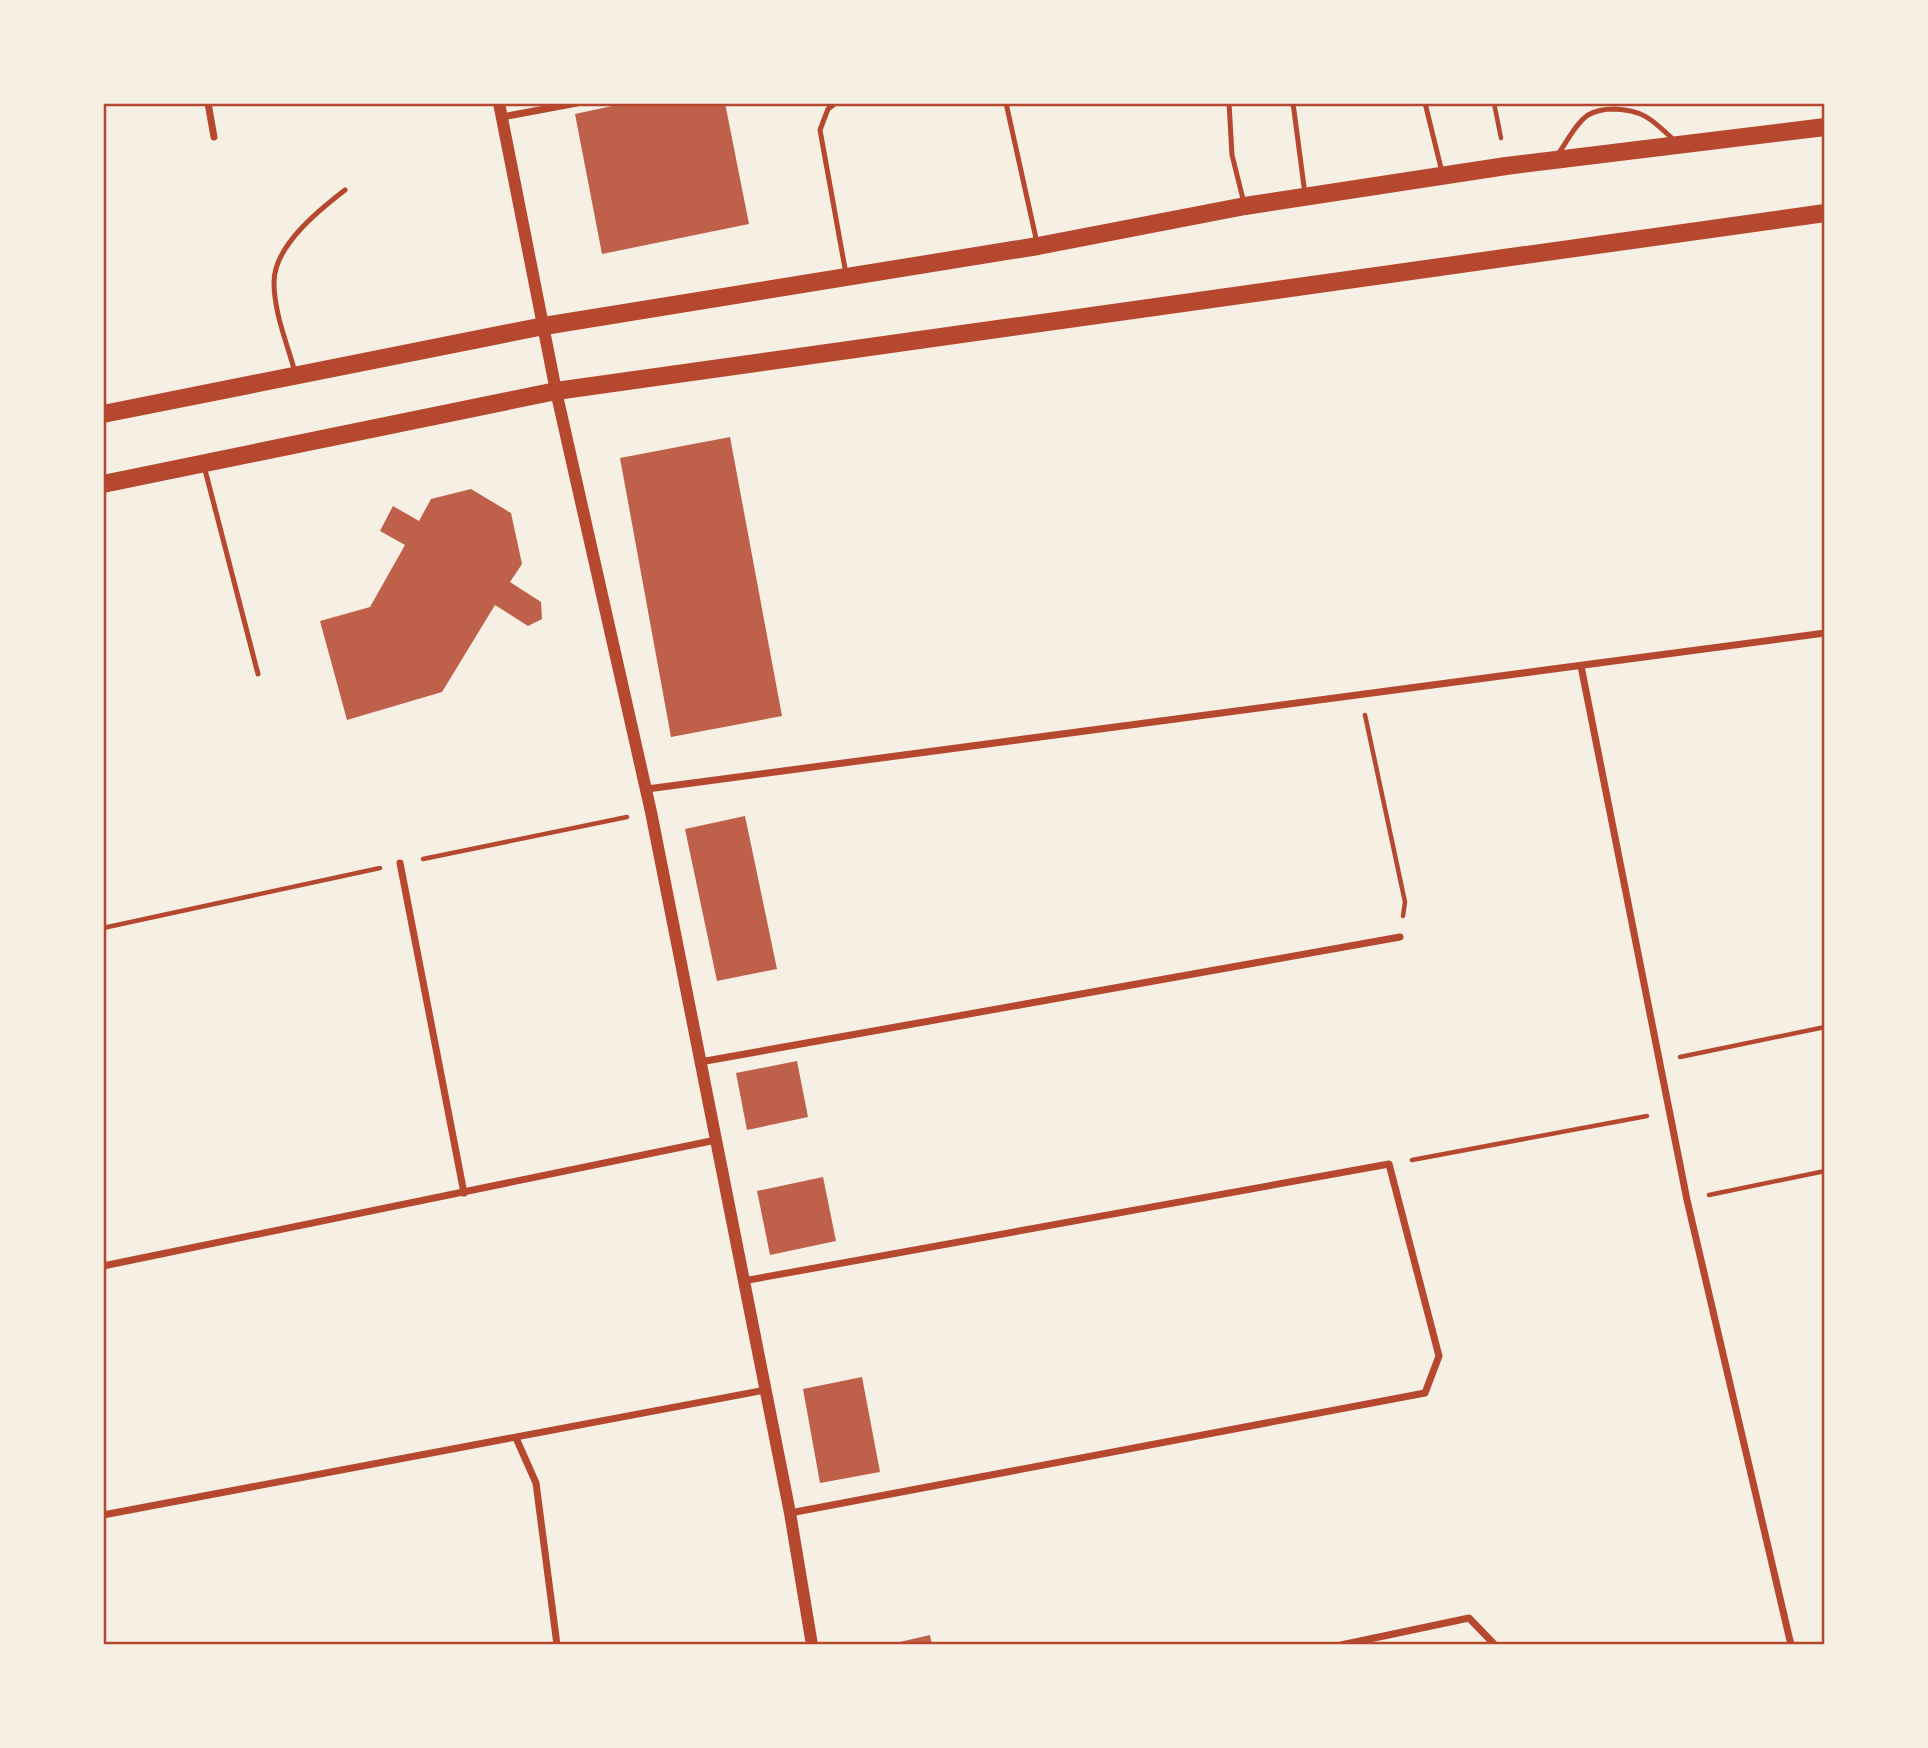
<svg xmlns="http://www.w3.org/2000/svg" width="1928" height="1748" viewBox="0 0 1928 1748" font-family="'IBM Plex Serif',serif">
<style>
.building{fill:#bf614a}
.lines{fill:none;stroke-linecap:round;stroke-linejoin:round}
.path{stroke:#b5482f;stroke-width:4.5}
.service{stroke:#b5482f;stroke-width:5}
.minor{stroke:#b5482f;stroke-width:7}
.tertiary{stroke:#b5482f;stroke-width:12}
.primary{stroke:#b5482f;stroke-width:18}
.neatline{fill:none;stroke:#b5482f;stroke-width:2.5}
</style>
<rect width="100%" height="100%" fill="#f6efe4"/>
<path class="building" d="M626,103h99l24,121 -147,30 -27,-140z
M730,437l52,279 -111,21 -51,-279z
M471,489l40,24 11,51 -12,18 31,20 1,17 -14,7 -33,-21 -53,87 -95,28 -27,-99 50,-14 35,-62 -25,-14 13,-25 26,15 12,-22z
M745,816l32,153 -60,12 -32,-152z
M797,1061l11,56 -61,13 -11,-57z
M823,1177l13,64 -66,14 -13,-64z
M862,1377l18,95 -60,11 -17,-94z
M930,1635l2,10h-40l-1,-1z"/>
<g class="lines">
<path class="path" d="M1494,103l7,35
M1365,715l40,187 -2,14
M423,859l204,-42
M103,928l277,-60
M1680,1057l145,-30
M1412,1160l235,-44
M1709,1195l116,-24"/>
<path class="service" d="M836,103l-8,6 -8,21 26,144
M1006,103l31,140
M1229,103l3,52 12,48
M1293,103l12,91
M1425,103l17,69
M1558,154c9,-12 17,-30 30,-39 7,-4 18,-6 26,-6 31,1 39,12 61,32
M295,372c-8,-29 -21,-59 -21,-90 0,-36 45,-72 71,-92
M204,466l54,208"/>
<path class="minor" d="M208,103l6,34
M502,117l75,-14
M1581,666l106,534 104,445
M647,789l1178,-156
M400,863l64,330
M700,1062l700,-125
M103,1266l613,-126
M743,1281l646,-117 50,192 -14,37 -635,120
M516,1438l20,45 21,162
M103,1515l662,-125
M1341,1645l128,-27 26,27"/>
<path class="tertiary" d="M499,103l57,288 95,421 139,701 22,132"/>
<path class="primary" d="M103,414l441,-88 494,-80 207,-40 261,-40 319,-39
M103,484l453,-93 1269,-178"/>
</g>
<rect width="1928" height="1748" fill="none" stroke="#f6efe4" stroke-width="210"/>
<rect x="105" y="105" width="1718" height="1538" class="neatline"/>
</svg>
